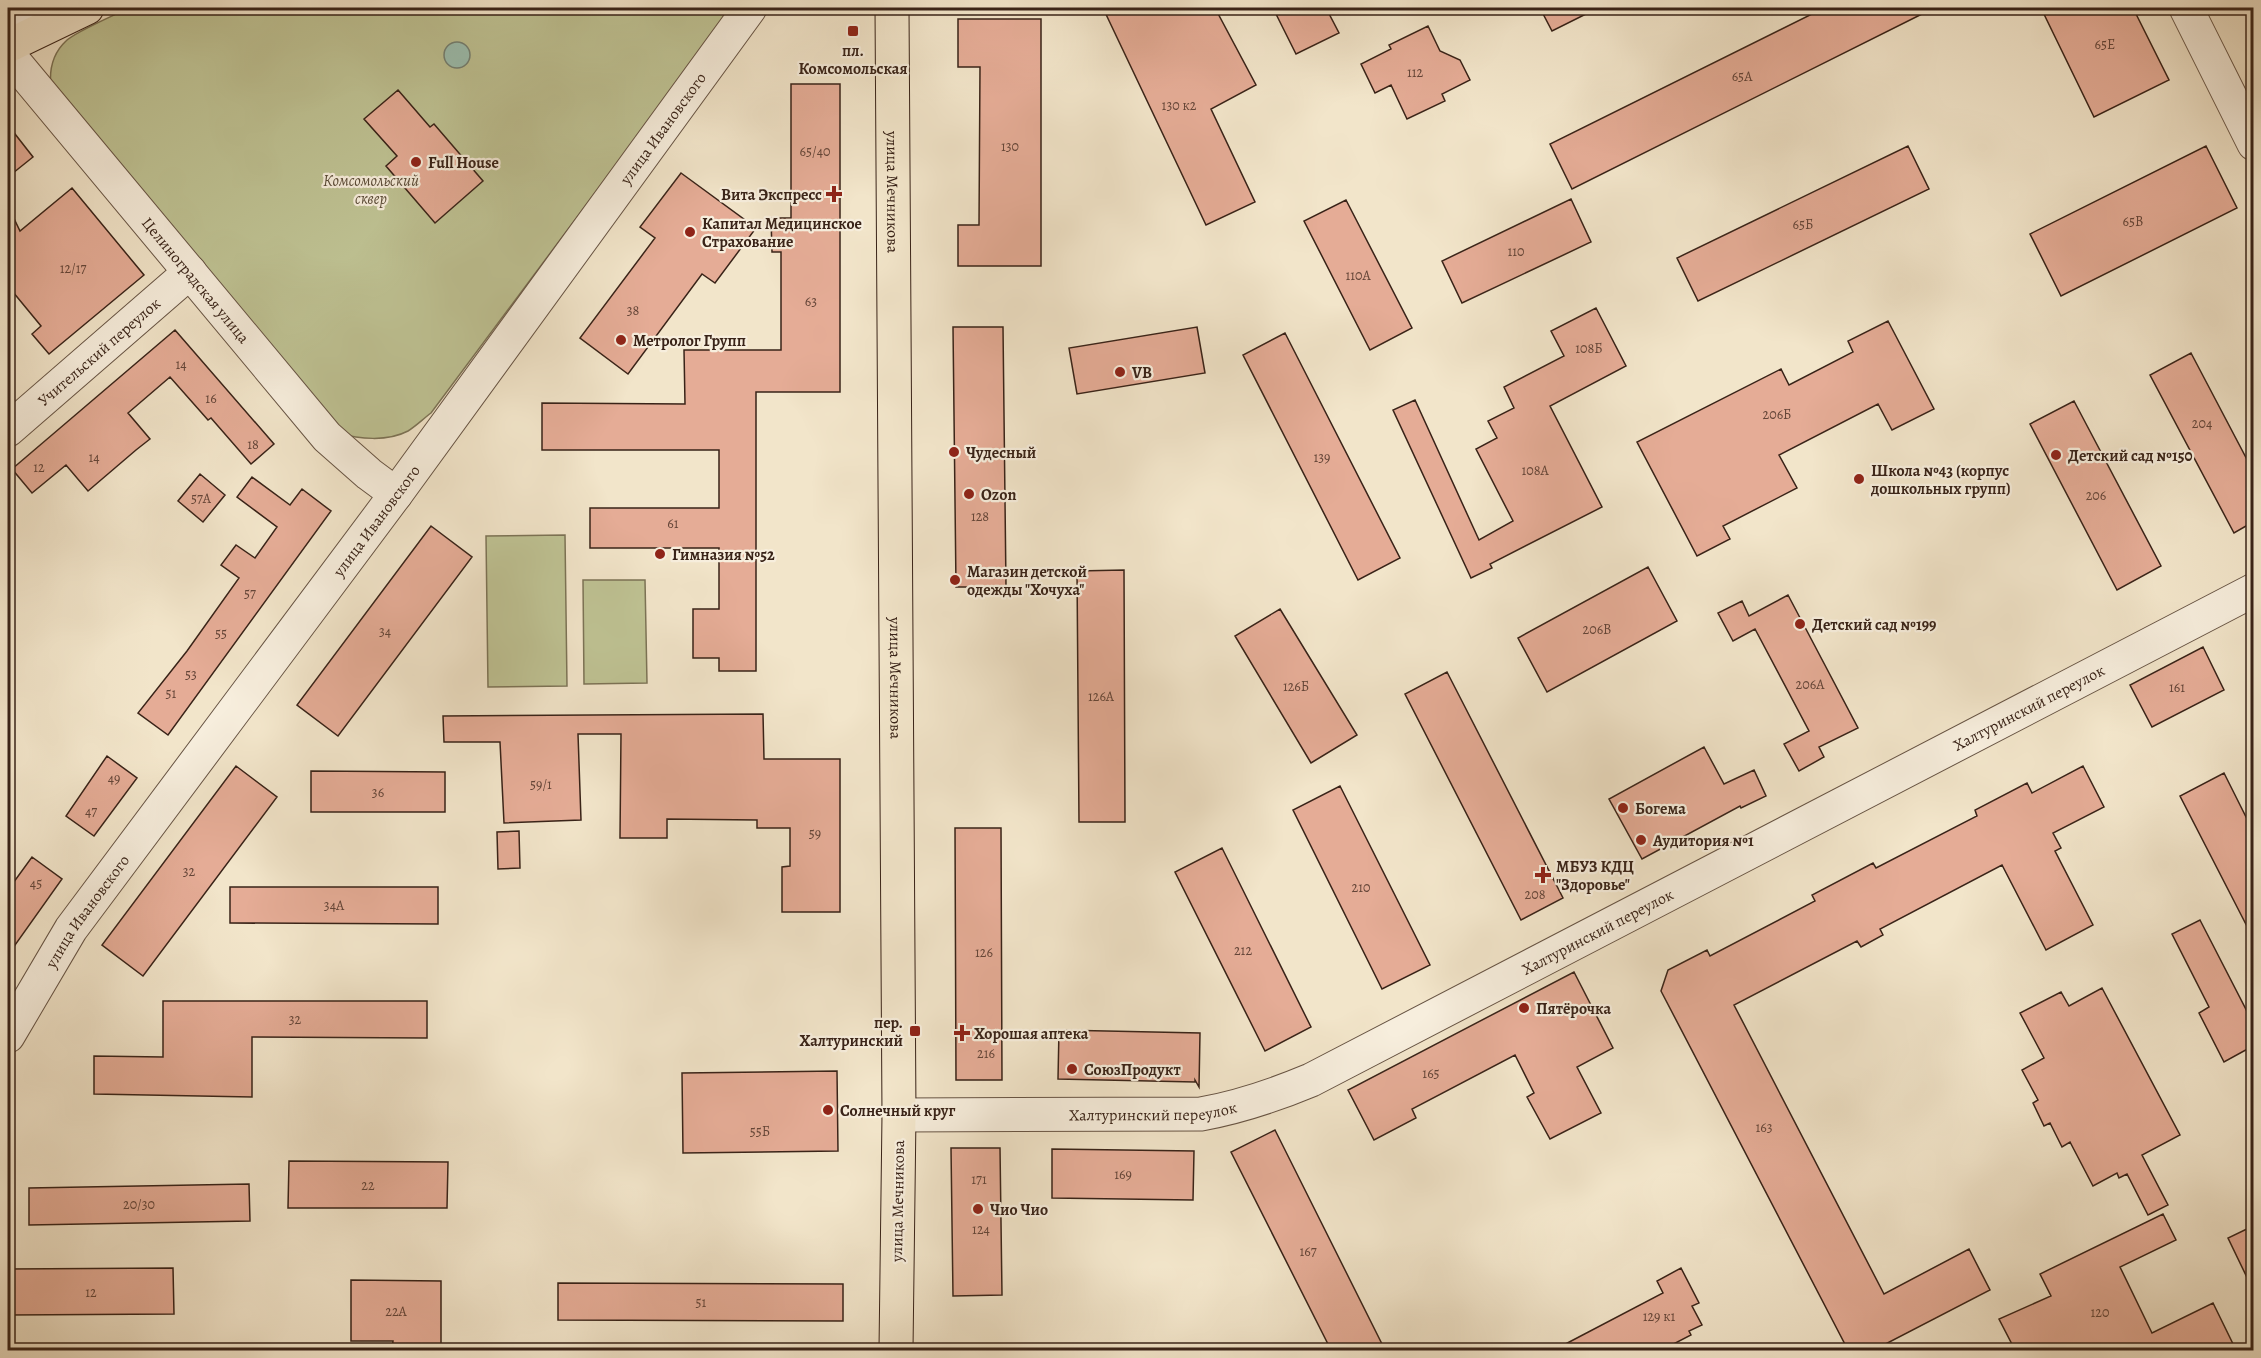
<svg xmlns="http://www.w3.org/2000/svg" width="2261" height="1358" viewBox="0 0 2261 1358" font-family="Alegreya,serif">
<style>
.green{fill:#bfc394;stroke:#7c7356;stroke-width:1.5}
.water{fill:#9cc0b1;stroke:#748174;stroke-width:1.5}
.building{fill:#e5ac96;stroke:#392318;stroke-width:1.5}
.lines{fill:none;stroke-linecap:round;stroke-linejoin:round}
.minor-casing{stroke:#675444;stroke-width:35}
.major-casing{stroke:#392318;stroke-width:35}
.minor{stroke:#f7eedd;stroke-width:33}
.major{stroke:#f2e5ca;stroke-width:33}
.poi-dot{fill:#8f2418;stroke:#f7eedd;stroke-width:2}
.labels{text-anchor:middle;stroke-width:4.5;stroke-linejoin:round;paint-order:stroke}
.number-label{font-size:14px;fill:#644538}
.poi-label{font-size:16px;font-weight:bold;fill:#392318;stroke:#f7eedd;text-anchor:start}
.street-label{font-size:16px;fill:#392318;stroke:#f7eedd}
.park-label{font-size:16px;font-style:italic;fill:#5a4b37;stroke:#f7eedd}
</style>
<rect width="100%" height="100%" fill="#f2e5ca"/>
<filter id="stains"><feTurbulence type="fractalNoise" baseFrequency=".00333" numOctaves="4"/><feColorMatrix values="0 0 0 0 .2 0 0 0 0 .09 0 0 0 0 .02 0 0 0 .5 -.17"/></filter>
<radialGradient id="worn" r=".72"><stop offset=".6" stop-color="#630" stop-opacity="0"/><stop offset="1" stop-color="#630" stop-opacity=".3"/></radialGradient>
<path class="green" d="M129,8h604l-302,405c-8,6 -15,13 -23,18 -21,11 -49,8 -70,2l-287,-345c-2,-17 1,-34 15,-47 9,-9 49,-26 63,-33z
M565,535l2,151 -79,1 -2,-151z
M583,580h62l2,103 -63,1z"/>
<path class="water" d="M444 55a13 13 0 1 1 26 0a13 13 0 1 1-26 0Z"/>
<path class="building" d="M1103,8h112l41,77 -45,24 44,93 -49,23z
M1273,8h53l13,25 -43,21z
M1540,8h58l-46,23z
M1824,8h110l-362,181 -22,-45z
M2041,8h92l36,72 -75,37z
M958,19h83v247h-83v-41h21l1,-158h-22z
M1428,26l12,25 20,9 10,20 -28,14 3,7 -38,18 -16,-34 -16,8 -14,-29 30,-15 -2,-4z
M791,84h49v308h-84v279h-37v-13h-26v-49h26v-61h-129v-40h129v-58h-177v-47l143,1 -1,-54h97v-98h-9l-1,-34h20z
M398,90l32,37 4,-3 49,57 -48,42 -49,-57 11,-10 -33,-37z
M8,125l25,32 -25,20z
M1908,146l21,43 -231,112 -21,-43z
M2206,146l31,62 -176,88 -31,-62z
M681,173l75,55 -41,55 -13,-9 -74,100 -48,-36 75,-100 -15,-11z
M72,188l72,87 -95,79 -17,-20 9,-8 -33,-40v-80l12,25z
M1571,199l20,43 -129,61 -20,-42z
M1346,200l66,128 -42,22 -66,-129z
M1596,308l30,58 -76,40 52,101 -112,57 2,4 -21,10 -78,-168 22,-10 64,140 34,-19 -37,-72 21,-11 -9,-17 26,-13 -10,-21 60,-31 -13,-25z
M1888,321l46,88 -42,21 -14,-26 -99,51 18,33 -74,38 7,13 -33,17 -60,-114 144,-73 8,16 64,-33 -5,-11z
M953,327h50l3,260h-50z
M1197,327l8,46 -128,21 -8,-46z
M175,330l99,114 -23,20 -40,-46 -3,2 -38,-43 -42,36 22,26 -14,11 -48,41 -22,-26 -34,28 -20,-24z
M1285,333l115,225 -42,22 -115,-225z
M2191,353l62,118v51l-19,11 -84,-158z
M2074,401l87,165 -44,24 -87,-166z
M200,474l25,21 -22,27 -25,-21z
M252,477l38,28 12,-16 29,22 -163,224 -30,-22 49,-62 52,-73 -18,-13 15,-20 19,13 22,-31 -40,-30z
M431,526l41,31 -134,179 -41,-31z
M1648,567l29,54 -130,71 -29,-54z
M1124,570l1,252h-46l-2,-251z
M1788,595l70,133 -39,19 5,10 -25,14 -15,-27 25,-13 -54,-102 -22,12 -15,-28 24,-12 7,15z
M1280,609l77,126 -46,28 -76,-127z
M2203,647l21,43 -72,37 -22,-42z
M1447,672l116,226 -42,22 -116,-226z
M763,714l1,45h76v153h-58v-45l8,-1v-38h-33v-8l-90,-1v19h-47l1,-104h-43l3,86 -77,3 -4,-81h-56l-1,-26z
M1704,747l20,37 30,-14 12,26 -25,12 -1,-2 -98,53 -33,-60z
M107,756l30,22 -43,58 -28,-20z
M236,766l41,31 -134,179 -41,-31z
M2083,766l21,41 -51,26 8,15 -6,3 38,74 -47,25 -44,-85 -122,64 3,6 -22,12 -4,-6 -123,64 150,289 85,-45 21,41 -116,60h-26l-187,-359 7,-21 39,-20 3,6 105,-55 -3,-6 61,-32 3,5 101,-52 -2,-6 52,-27 5,10z
M311,771l134,1v40h-134z
M2224,773l29,58v107l-73,-142z
M1340,786l90,179 -48,24 -89,-179z
M955,828h46l1,252h-46z
M519,831l1,37 -22,1 -1,-37z
M1222,848l89,179 -46,24 -90,-179z
M32,857l30,22 -54,76v-65z
M230,887h208v37l-208,-1z
M2200,920l53,103v23l-29,16 -25,-49 10,-6 -37,-73z
M1574,972l39,76 -36,19 24,46 -51,26 -23,-42 7,-4 -19,-38 -103,54 4,9 -42,22 -26,-50z
M2102,988l78,147 -38,20 26,50 -20,10 -21,-41 -8,4 -2,-5 -24,13 -23,-44 -8,5 -12,-24 -6,3 -11,-23 5,-3 -16,-30 22,-12 -24,-45 41,-21 8,14z
M163,1001h264v37l-175,-1v60l-158,-3v-38l69,1z
M1059,1030l141,3 -1,54 -4,-7v2l-137,-3z
M837,1071l1,80 -155,2 -1,-80z
M1275,1130l110,220h-54l-100,-198z
M951,1148h49l2,147 -49,1z
M1052,1149l142,2 -1,49 -141,-2z
M289,1161l159,1 -1,46h-159z
M249,1184l1,37 -221,4v-37z
M2163,1214l13,26 -56,27 32,66 61,-30 23,47h-221l-16,-31 52,-23 -11,-22z
M2253,1226v64l-25,-52z
M173,1268l1,46 -166,1v-46z
M1681,1268l18,35 -7,3 10,19 -13,6 2,4 -29,15h-108l109,-57 -6,-12z
M351,1280l90,1v69h-49l1,-9h-42z
M558,1283l285,1v37l-285,-1z"/>
<g class="lines">
<defs>
<g id="minor">
<path d="M2186,8l68,136"/>
<path d="M8,12l12,-4"/>
<path id="s1" d="M8,54l319,383 42,37 27,20"/>
<path id="s2" d="M8,430l182,-158"/>
<path id="s3" d="M8,1036l63,-107 325,-435 354,-486"/>
<path id="s4" d="M899,1115l302,-1c39,-7 74,-19 110,-34l943,-490"/>
</g>
<g id="major">
<path id="s5" d="M892,8l7,1107 -3,235"/>
<path d="M8,46l79,-38"/>
</g>
</defs>
<use href="#minor" class="minor-casing"/>
<use href="#major" class="major-casing"/>
<use href="#minor" class="minor"/>
<use href="#major" class="major"/>
</g>
<g class="poi-dot">
<rect x="847" y="25" width="12" height="12" rx="3"/>
<circle cx="416" cy="162" r="6"/>
<path d="M831 185h6v6h6v6h-6v6h-6v-6h-6v-6h6z"/>
<circle cx="690" cy="232" r="6"/>
<circle cx="621" cy="340" r="6"/>
<circle cx="1120" cy="372" r="6"/>
<circle cx="954" cy="452" r="6"/>
<circle cx="2056" cy="455" r="6"/>
<circle cx="1859" cy="479" r="6"/>
<circle cx="969" cy="494" r="6"/>
<circle cx="660" cy="554" r="6"/>
<circle cx="955" cy="580" r="6"/>
<circle cx="1800" cy="624" r="6"/>
<circle cx="1623" cy="808" r="6"/>
<circle cx="1641" cy="840" r="6"/>
<path d="M1540 866h6v6h6v6h-6v6h-6v-6h-6v-6h6z"/>
<circle cx="1524" cy="1008" r="6"/>
<rect x="909" y="1025" width="12" height="12" rx="3"/>
<path d="M959 1024h6v6h6v6h-6v6h-6v-6h-6v-6h6z"/>
<circle cx="1072" cy="1069" r="6"/>
<circle cx="828" cy="1110" r="6"/>
<circle cx="978" cy="1209" r="6"/>
</g>
<g class="labels">
<g class="number-label">
<text x="2105" y="49">65Е</text>
<text x="1415" y="77">112</text>
<text x="1742" y="81">65А</text>
<text x="1179" y="110">130 к2</text>
<text x="1010" y="151">130</text>
<text x="815" y="156">65/40</text>
<text x="2133" y="226">65В</text>
<text x="1803" y="229">65Б</text>
<text x="1516" y="256">110</text>
<text x="73" y="273">12/17</text>
<text x="1358" y="280">110А</text>
<text x="811" y="306">63</text>
<text x="633" y="315">38</text>
<text x="1589" y="353">108Б</text>
<text x="181" y="369">14</text>
<text x="211" y="403">16</text>
<text x="1777" y="419">206Б</text>
<text x="2202" y="428">204</text>
<text x="253" y="449">18</text>
<text x="94" y="462">14</text>
<text x="1322" y="462">139</text>
<text x="39" y="472">12</text>
<text x="1535" y="475">108А</text>
<text x="2096" y="500">206</text>
<text x="201" y="503">57А</text>
<text x="980" y="521">128</text>
<text x="673" y="528">61</text>
<text x="250" y="598">57</text>
<text x="1597" y="634">206В</text>
<text x="385" y="636">34</text>
<text x="221" y="638">55</text>
<text x="191" y="679">53</text>
<text x="1810" y="689">206А</text>
<text x="1296" y="691">126Б</text>
<text x="2177" y="692">161</text>
<text x="171" y="698">51</text>
<text x="1101" y="701">126А</text>
<text x="114" y="783">49</text>
<text x="541" y="789">59/1</text>
<text x="378" y="797">36</text>
<text x="91" y="816">47</text>
<text x="815" y="838">59</text>
<text x="189" y="876">32</text>
<text x="36" y="888">45</text>
<text x="1361" y="892">210</text>
<text x="1535" y="899">208</text>
<text x="334" y="910">34А</text>
<text x="1243" y="955">212</text>
<text x="984" y="957">126</text>
<text x="295" y="1024">32</text>
<text x="986" y="1058">216</text>
<text x="1431" y="1078">165</text>
<text x="1764" y="1132">163</text>
<text x="760" y="1136">55Б</text>
<text x="1123" y="1179">169</text>
<text x="979" y="1184">171</text>
<text x="368" y="1190">22</text>
<text x="139" y="1209">20/30</text>
<text x="981" y="1234">124</text>
<text x="1308" y="1256">167</text>
<text x="91" y="1297">12</text>
<text x="701" y="1307">51</text>
<text x="396" y="1316">22А</text>
<text x="2100" y="1317">120</text>
<text x="1659" y="1321">129 к1</text>
</g>
<g class="poi-label">
<text x="853" y="56" text-anchor="middle">пл.<tspan x="853" dy="18">Комсомольская</tspan></text>
<text x="428" y="168">Full House</text>
<text x="822" y="200" text-anchor="end">Вита Экспресс</text>
<text x="702" y="229">Капитал Медицинское<tspan x="702" dy="18">Страхование</tspan></text>
<text x="633" y="346">Метролог Групп</text>
<text x="1132" y="378">VB</text>
<text x="966" y="458">Чудесный</text>
<text x="2068" y="461">Детский сад №150</text>
<text x="1871" y="476">Школа №43 (корпус<tspan x="1871" dy="18">дошкольных групп)</tspan></text>
<text x="981" y="500">Ozon</text>
<text x="672" y="560">Гимназия №52</text>
<text x="967" y="577">Магазин детской<tspan x="967" dy="18">одежды "Хочуха"</tspan></text>
<text x="1812" y="630">Детский сад №199</text>
<text x="1635" y="814">Богема</text>
<text x="1653" y="846">Аудитория №1</text>
<text x="1556" y="872">МБУЗ КДЦ<tspan x="1556" dy="18">"Здоровье"</tspan></text>
<text x="1536" y="1014">Пятёрочка</text>
<text x="903" y="1028" text-anchor="end">пер.<tspan x="903" dy="18">Халтуринский</tspan></text>
<text x="974" y="1039">Хорошая аптека</text>
<text x="1084" y="1075">СоюзПродукт</text>
<text x="840" y="1116">Солнечный круг</text>
<text x="990" y="1215">Чио Чио</text>
</g>
<g class="street-label">
<text dy="6" stroke="none"><textPath href="#s3" startOffset="1120">улица Ивановского</textPath></text>
<text dy="6" stroke="none"><textPath href="#s5" startOffset="184">улица Мечникова</textPath></text>
<text dy="6" stroke="none"><textPath href="#s1" startOffset="294">Целиноградская улица</textPath></text>
<text dy="6" stroke="none"><textPath href="#s2" startOffset="120">Учительский переулок</textPath></text>
<text dy="6" stroke="none"><textPath href="#s3" startOffset="634">улица Ивановского</textPath></text>
<text dy="6" stroke="none"><textPath href="#s5" startOffset="670">улица Мечникова</textPath></text>
<text dy="6" stroke="none"><textPath href="#s4" startOffset="1226">Халтуринский переулок</textPath></text>
<text dy="6" stroke="none"><textPath href="#s3" startOffset="148">улица Ивановского</textPath></text>
<text dy="6" stroke="none"><textPath href="#s4" startOffset="740">Халтуринский переулок</textPath></text>
<text dy="6" stroke="none"><textPath href="#s4" startOffset="254">Халтуринский переулок</textPath></text>
<text transform="translate(897 1201) rotate(-89)" y="6">улица Мечникова</text>
</g>
<g class="park-label">
<text x="371" y="186">Комсомольский<tspan x="371" dy="18">сквер</tspan></text>
</g>
</g>
<rect width="2261" height="1358" fill="none" stroke="#f2e5ca" stroke-width="30"/>
<rect x="9" y="9" width="2243" height="1340" fill="none" stroke="#392318" stroke-width="3"/>
<rect x="15" y="15" width="2231" height="1328" fill="none" stroke="#392318" stroke-width="1.5"/>
<rect width="100%" height="100%" filter="url(#stains)"/>
<rect width="100%" height="100%" fill="url(#worn)"/>
</svg>
